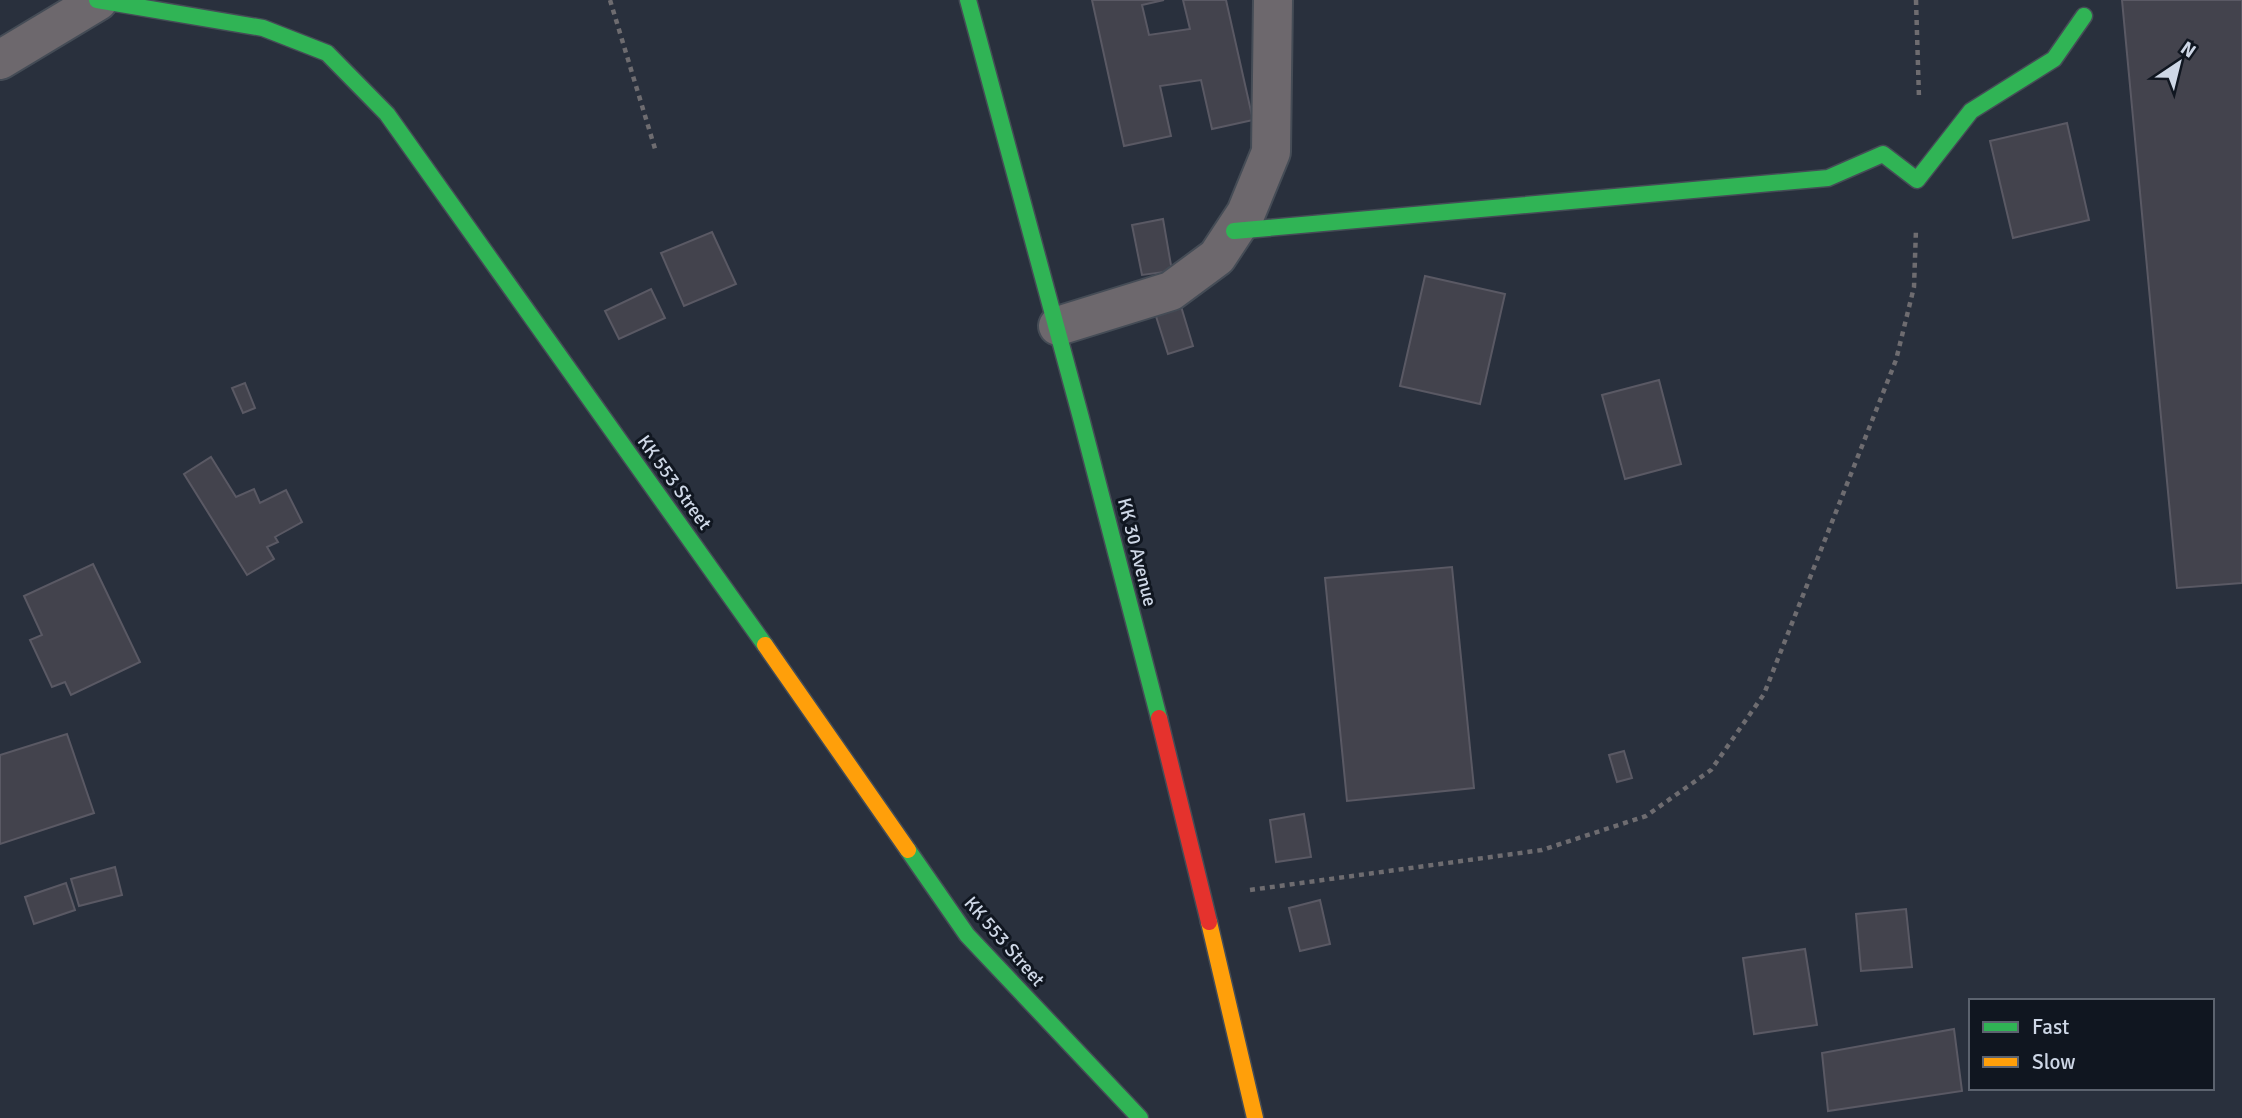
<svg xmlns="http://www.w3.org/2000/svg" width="2242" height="1118" viewBox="0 0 2242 1118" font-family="Signika,sans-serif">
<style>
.building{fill:#43434d;stroke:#5a5964;stroke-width:2}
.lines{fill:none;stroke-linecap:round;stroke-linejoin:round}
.street-casing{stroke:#454c56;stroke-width:42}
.fast-casing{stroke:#454c56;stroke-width:19}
.slow-casing{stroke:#454c56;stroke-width:19}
.jam-casing{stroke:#454c56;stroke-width:19}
.path{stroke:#6e6c70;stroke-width:4.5;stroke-dasharray:5 5;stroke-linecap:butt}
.street{stroke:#6d686d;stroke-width:38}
.fast{stroke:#30b455;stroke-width:16}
.slow{stroke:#ff9f0a;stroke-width:16}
.jam{stroke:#e5322d;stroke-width:16}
.labels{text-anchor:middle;stroke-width:6;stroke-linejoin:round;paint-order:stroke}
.street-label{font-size:19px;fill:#ced7e6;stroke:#101620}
</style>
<rect width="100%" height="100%" fill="#29303d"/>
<path class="building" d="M1092,0h72l-22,5 7,30 41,-6 -7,-29h43l27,120 -41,9 -11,-49 -41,6 11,50 -47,10z
M2122,0h120v583l-65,5z
M2067,123l22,97 -76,18 -23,-97z
M1163,219l9,52 -30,4 -10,-50z
M712,232l24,52 -52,22 -23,-53z
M1425,276l80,18 -25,110 -80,-18z
M651,289l14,29 -46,21 -14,-28z
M1180,303l13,43 -25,8 -14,-44z
M1659,380l22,84 -56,15 -23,-84z
M245,383l10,25 -12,5 -11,-25z
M211,457l25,40 18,-8 6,14 26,-13 16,32 -27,15 3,5 -11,5 7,12 -27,16 -63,-101z
M93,564l47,98 -69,33 -6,-13 -13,5 -22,-47 12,-5 -18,-39z
M1452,567l22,221 -127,13 -22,-223z
M67,734l27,79 -94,31v-89z
M1624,751l8,27 -15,4 -8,-27z
M1304,814l7,43 -35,5 -6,-42z
M115,867l7,28 -43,11 -8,-27z
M66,883l9,27 -41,14 -9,-27z
M1320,900l10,44 -30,7 -11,-43z
M1906,909l6,58 -51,4 -5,-57z
M1805,949l12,76 -63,9 -11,-76z
M1954,1029l8,62 -134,20 -6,-58z"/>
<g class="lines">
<defs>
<path id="street" d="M0,60l98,-59
M1058,326l113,-35 46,-34 29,-44 25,-61 2,-152"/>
<path id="fast" d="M97,0l166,28 64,25 60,61 378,531
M968,0l113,418 78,300
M1234,231l594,-53 55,-24 34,26 54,-69 83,-52 30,-43
M908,850l59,85 173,183"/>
<path id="slow" d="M765,645l143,205
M1209,922l46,196"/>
<path id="jam" d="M1159,718l50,204"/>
</defs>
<use href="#street" class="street-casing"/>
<use href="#fast" class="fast-casing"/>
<use href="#slow" class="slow-casing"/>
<use href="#jam" class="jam-casing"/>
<path class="path" d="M610,0l46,152
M1916,0l3,98
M1250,890l292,-40 104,-34 65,-46 53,-76 132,-334 18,-73 2,-58"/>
<use href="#street" class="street"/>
<use href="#fast" class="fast"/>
<use href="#slow" class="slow"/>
<use href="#jam" class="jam"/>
</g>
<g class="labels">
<g class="street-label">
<text transform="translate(675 482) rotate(54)" y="7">KK 553 Street</text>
<text transform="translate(1138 552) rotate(76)" y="7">KK 30 Avenue</text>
<text transform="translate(1005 941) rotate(49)" y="7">KK 553 Street</text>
</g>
</g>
<rect x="1969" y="999" width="245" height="91" fill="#101620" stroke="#5c636f" stroke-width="2"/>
<rect x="1983" y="1022" width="35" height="10" fill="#30b455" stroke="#5c636f" stroke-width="2"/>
<text x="2032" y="1034" font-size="21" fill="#ced7e6">Fast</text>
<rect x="1983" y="1057" width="35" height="10" fill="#ff9f0a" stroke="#5c636f" stroke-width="2"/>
<text x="2032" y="1069" font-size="21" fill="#ced7e6">Slow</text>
<g transform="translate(2179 63) rotate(35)" stroke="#101620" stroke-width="5" paint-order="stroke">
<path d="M0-5L12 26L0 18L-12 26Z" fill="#ced7e6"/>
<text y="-10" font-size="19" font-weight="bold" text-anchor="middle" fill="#ced7e6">N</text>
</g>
</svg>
